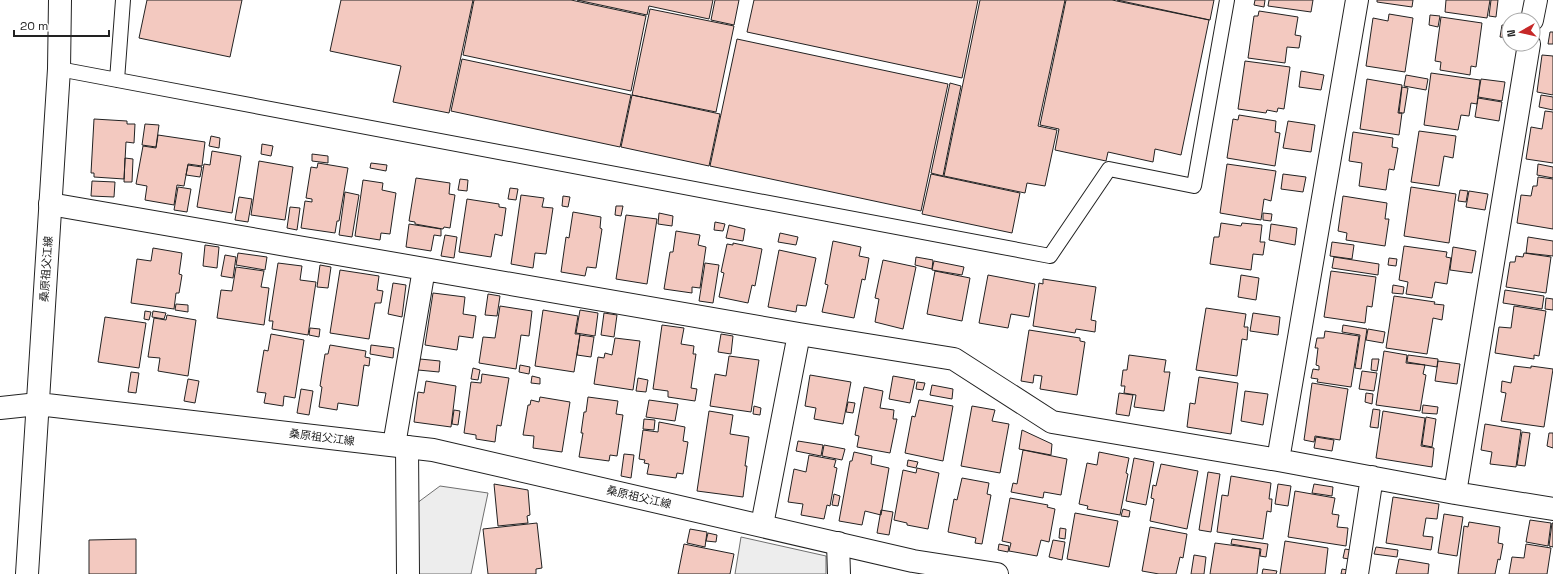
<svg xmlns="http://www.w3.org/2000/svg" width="1553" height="574" viewBox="0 0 1553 574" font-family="'Space Grotesk','Noto Sans JP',sans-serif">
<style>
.parking{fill:#ededed;stroke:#6f6f6f}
.building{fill:#f3c9c0;stroke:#222}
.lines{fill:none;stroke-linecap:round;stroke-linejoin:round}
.lane-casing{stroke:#222;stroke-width:16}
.street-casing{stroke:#222;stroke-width:24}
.secondary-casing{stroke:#222;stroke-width:24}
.lane{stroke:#fff;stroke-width:14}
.street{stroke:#fff;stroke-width:22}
.secondary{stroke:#fff;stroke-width:22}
.labels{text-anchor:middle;stroke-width:3;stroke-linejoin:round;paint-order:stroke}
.street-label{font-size:11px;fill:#222;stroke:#fff}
</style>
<rect width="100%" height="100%" fill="#fff"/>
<path class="parking" d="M440,486l48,7 -17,81h-55l-3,-68z
M741,537l85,19v18h-91z"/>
<path class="building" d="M147,0h95l-12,57 -91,-19z
M341,0h132l-24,113 -56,-11 8,-36 -71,-15z
M474,0h97l75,16 -15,75 -168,-36z
M577,0h136l-4,19 -60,-13 -2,9z
M715,0h24l-5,25 -23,-5z
M754,0h224l-16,78 -215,-46z
M980,0h85l-27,126 19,4 -12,56 -18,-3 -2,10 -81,-17z
M1066,0h46l97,20 -28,135 -26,-6 -2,13 -45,-10 -2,9 -51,-11 4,-21 -19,-4z
M1117,0h97l-4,20z
M1255,0h10l-1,7 -10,-2z
M1269,0h44l-2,12 -43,-6z
M1377,0h36l-1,7 -35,-5z
M1446,0h44l-3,18 -42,-6z
M1491,0h7l-2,17 -7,-1z
M650,9l84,17 -18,86 -84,-17z
M1259,11l39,6 -3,18 6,1 -2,12 -12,-1 -2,16 -37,-5 6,-42h4z
M1389,14l24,4 -8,54 -39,-6 7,-48 15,3z
M1430,15l10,1 -2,11 -9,-2z
M1441,17l41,6 -6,44 -5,-1 -1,9 -30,-5 1,-8 -6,-1z
M1502,25l7,1v12l-9,-1z
M1550,32h3v12h-5z
M737,39l211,45 -27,127 -211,-45z
M1542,55l11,1v39l-16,-3z
M462,59l169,36 -11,52 -169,-36z
M1245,61l45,6 -6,42 -6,-1 -1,4 -10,-2 -1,3 -28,-4z
M1301,71l23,4 -3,15 -22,-3z
M1431,73l49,7 -3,24 -6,-1 -2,13 -8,-1 -3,15 -34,-5z
M1406,75l22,4 -2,11 -22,-4z
M1367,79l35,6 -4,28h4l-3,22 -39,-6z
M1481,79l24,3 -3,19 -24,-4z
M950,83l11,3 -18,90 -12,-3z
M1402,87l6,1 -4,25h-5z
M632,95l88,19 -11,52 -88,-19z
M1541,95l12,2v13l-14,-3z
M1478,98l24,4 -3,19 -24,-4z
M1545,111l8,1v51l-27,-4 5,-32 11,2z
M1239,115l37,6 -1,11 5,1 -5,33 -48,-8 6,-39 5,1z
M94,119l33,2v3h8l-1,19 -8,-1 -2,37 -30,-2v-4h-3z
M1288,121l27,4 -4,27 -28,-4z
M145,124l14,1 -3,22 -14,-2z
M1419,131l37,5 -3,22 -9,-2 -5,30 -28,-4z
M1353,132l40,6 -1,9 6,1 -4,22 -5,-1 -3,21 -27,-4 3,-23 -13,-2z
M158,135l47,7 -3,24 -14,-2 -4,22 -7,-1 -3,20 -29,-5 2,-14 -11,-2 7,-38 13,2z
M211,136l9,2 -1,10 -10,-2z
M262,144l11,2 -2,10 -10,-2z
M212,151l29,5 -9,57 -35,-6 7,-43 6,1z
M312,154l16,2v7l-16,-2z
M125,158l8,1 -1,23h-8z
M259,161l34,6 -8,53 -34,-5z
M318,163l30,5 -9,53h-2l-2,12 -34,-5 4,-27 7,1v-3l-6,-1 5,-31 6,1z
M371,163l16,2 -1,6 -16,-3z
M1227,164l49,7 -5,30 -7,-2 -3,21 -41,-7z
M1538,164l15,3v11l-16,-3z
M188,165l14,2 -2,10 -14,-2z
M931,174l89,19 -8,40 -90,-19z
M1283,174l23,3 -3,15 -22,-3z
M1538,177l15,2v50l-36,-6 4,-28 10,1 2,-10h4z
M416,178l34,5 -1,11 6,1 -5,33 -6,-1 -1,2 -28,-5v-2l-6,-1z
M460,179l8,1 -1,11 -9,-1z
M363,180l20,3 -1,7 14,3 -6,41 -9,-1 -1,7 -25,-4z
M92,181l23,1 -1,15 -23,-1z
M178,187l13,2 -4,23 -13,-2z
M1411,187l45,7 -7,49 -45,-7z
M510,188l8,1 -2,11 -8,-1z
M1460,190l8,1 -2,11 -8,-1z
M1469,191l19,3 -3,16 -19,-3z
M345,192l14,3 -7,42 -13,-2z
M521,195l23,3 -2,9 11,1 -7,46 -11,-1 -2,15 -22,-4z
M563,196l7,1 -2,10 -6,-1z
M1343,196l44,7 -2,16h4l-4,27 -39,-6 1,-7 -9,-2z
M239,197l13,2 -4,23 -13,-2z
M467,199l32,5v3l7,1 -4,28 -7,-2 -4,23 -32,-5z
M616,206h7l-2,10 -6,-1z
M290,207l10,1 -3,22 -10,-2z
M573,212l28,5 -1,11 2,1 -6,39 -9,-1 -2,9 -24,-4 5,-35 3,1z
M659,213l14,3 -1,10 -14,-2z
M1263,213l9,1 -1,7 -8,-1z
M626,215l31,4 -10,65 -31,-5z
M715,222l10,2 -2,7 -9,-1z
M1221,223l20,3 1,-3 20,2 -2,17h5l-2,13 -10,-1 -2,16 -41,-6 4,-27h5z
M409,224l32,5v7l-7,-1 -3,16 -25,-4z
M1271,224l26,4 -2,17 -26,-5z
M729,225l16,4 -2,12 -17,-3z
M676,231l24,4 -2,10 8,2 -6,41 -8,-1v6l-28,-4 6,-37h3z
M780,233l18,4 -2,8 -18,-3z
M445,235l12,2 -3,21 -13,-2z
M1528,237l25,4v15l-27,-3z
M833,241l28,6 -2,9 10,2 -4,22 -3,-1 -8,39 -32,-6 6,-27 -3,-1z
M1332,242l22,3 -2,14 -22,-3z
M733,243l29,6 -7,37 -3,-1 -4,18 -29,-6 5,-24 -3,-1 6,-28 6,1z
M205,245l14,2 -2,21 -14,-2z
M1404,246l43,6 -1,5 5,1 -4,26 -12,-2 -3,16 -26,-4 2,-12 -9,-2z
M1453,247l23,4 -4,22 -22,-3z
M153,248l29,5 -3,21 3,1 -3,18h-3l-2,16 -43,-6 6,-44 14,2z
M779,250l37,8 -10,48 -9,-1 -1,7 -28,-5z
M238,253l29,4 -2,13 -29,-5z
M1524,253l27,4 -5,36 -40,-6 4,-25h5l1,-6 7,1z
M225,255l11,2 -3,21 -12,-2z
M916,257l17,3 -1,9 -17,-4z
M1334,257l45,7 -1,11 -46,-7z
M1389,258l8,1 -1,7 -8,-1z
M883,260l33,7 -13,62 -28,-7 4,-23 -4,-1z
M934,261l30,6 -2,8 -30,-5z
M278,263l24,3 -2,14 16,2 -8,53 -36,-6 1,-8h-4z
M705,263l14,2 -6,38 -14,-2z
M320,265l11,2 -3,21 -11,-1z
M236,267l28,4 -3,16 8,1 -5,37 -47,-7 4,-28 11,1z
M340,270l39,6 -2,14 6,1 -2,12h-6l-6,36 -39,-6z
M935,271l35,7 -8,43 -35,-7z
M1331,271l45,6 -4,30 -5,-1 -2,17 -41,-6z
M988,275l47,9 -6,33 -18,-3 -3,14 -29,-5z
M1241,275l18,3 -3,22 -18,-3z
M1043,279l53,8 -5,33 5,1 -1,11 -19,-3 -1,4 -42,-7 6,-43 4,1z
M393,283l13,2 -4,32 -14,-3z
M1393,285l11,2 -1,7 -11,-1z
M1505,290l39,6 -2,13 -39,-6z
M433,293l32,4 -2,17 13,2 -3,22 -14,-2 -2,14 -32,-5z
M488,294l12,2 -3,20 -12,-1z
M1394,296l41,6 -1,2 10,1 -2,15 -9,-2 -6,36 -41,-6z
M1546,298l7,1v11l-8,-1z
M176,304l12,1v7l-13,-2z
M500,306l32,5 -3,25 -8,-1 -5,34 -37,-6 4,-26 12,1z
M1514,306l32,5 -7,45 -5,-1v4l-39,-6 4,-26 12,1z
M1206,308l40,6 -2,13h4l-1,13 -5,-1 -5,37 -41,-6z
M543,310l35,6 -3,18h5l-6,38 -39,-6z
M580,310l18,3 -3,23 -19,-3z
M145,311l6,1 -2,8 -5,-1z
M153,311l13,2 -2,6 -12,-2z
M604,313l13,2 -3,22 -13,-2z
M1253,313l27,4 -2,18 -28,-4z
M167,315l29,5 -8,56 -30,-5 2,-13 -12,-1 6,-39 12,2z
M105,317l41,6 -7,45 -41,-6z
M662,325l22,3 -3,16 13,2 -1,8h3l-5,34 6,1 -2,12 -27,-4v-6l-15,-2z
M1343,325l24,4 -6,40 -6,-1 5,-33 -18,-3z
M310,328l10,1 -1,8 -10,-2z
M1368,329l17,3 -2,11 -17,-3z
M1029,330l51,8v3l5,1 -8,53 -37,-6 2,-13 -8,-1 -1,8 -12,-2z
M1325,331l34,5 -8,51 -34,-5 1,-3 -7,-1 2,-9 6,1v-4l-3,-1 2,-17h-3l2,-10h7z
M271,334l33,6 -9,58 -11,-2 -1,10 -19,-3 2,-10 -9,-1 7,-42 4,1z
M721,334l12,2 -2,18 -13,-2z
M580,335l14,2 -3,20 -14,-2z
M615,338l25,3 -7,49 -39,-6 4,-27 6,1 1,-5 7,2z
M330,345l36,6 -1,6 5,1 -1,8 -5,-1 -6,41 -20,-3 -1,7 -18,-3 3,-20 -2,-1 5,-32h3z
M371,345l23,3 -1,10 -23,-4z
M1384,351l23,4 -1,8 19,2 -2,9 3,1 -6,36 -44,-6z
M1129,355l37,5 -2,12h6l-6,39 -30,-4 2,-12 -12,-2 1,-7h-4l2,-16h4z
M1408,355l30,4 -1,8 -30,-5z
M729,356l30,4 -8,52 -41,-6 5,-32 11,2z
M420,359l20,2 -1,11 -21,-2z
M1372,359h7l-2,12 -6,-1z
M1438,361l22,3 -3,20 -22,-3z
M520,365l10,2 -1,7 -10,-2z
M1514,366l17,2v-2l22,3 -9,58 -43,-6 5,-28 -5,-1 1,-11 9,2z
M473,368l7,2 -2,10 -7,-1z
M1362,371l15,2 -3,18 -15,-2z
M131,372l8,1 -3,20 -8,-1z
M482,374l27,4 -8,48 -4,-1 -2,17 -19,-3v-4l-12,-2 7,-51 10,1z
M810,375l41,7 -8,42 -29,-5 2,-11 -11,-2z
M532,376l8,2v6l-9,-1z
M893,376l22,4 -5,23 -21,-4z
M1199,377l39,6 -7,51 -44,-7 3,-24 5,1z
M638,378l10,2 -2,12 -10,-1z
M188,379l11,2 -4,22 -11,-2z
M426,381l30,5 -5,41 -37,-5 4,-30 6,1z
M917,382l8,1 -2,7 -7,-1z
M1312,383l36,6 -8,51 -25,-4 -1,6 -10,-2z
M932,385l21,4 -1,10 -22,-4z
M864,387l19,4 -3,17 14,2 -1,9h4l-7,34 -33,-6 2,-11 -4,-1z
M301,389l12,2 -4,24 -12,-2z
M1245,391l23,3 -5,31 -22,-4z
M1119,393l14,2 -4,21 -13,-2z
M1366,393l7,1 -1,10 -7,-2z
M540,397l30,5 -8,50 -29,-4 1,-12 -11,-1 5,-30h2l1,-5 8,2z
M588,397l30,4 -2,13 7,1 -6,41 -7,-1 -1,6 -30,-4 4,-24h-2l3,-21h2z
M649,400l29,4 -3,17 -29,-4z
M919,400l34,6 -10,55 -38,-8 7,-37 3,1z
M848,402l7,1 -2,10 -7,-1z
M1423,405l15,2 -1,7 -15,-1z
M754,406l7,2 -1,7 -7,-1z
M972,406l23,4 -3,11 17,3 -9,49 -39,-7z
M1373,409l7,1 -2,18 -8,-1z
M454,410l6,1 -2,14 -6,-1z
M709,411l24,4 -3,19 19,3 -4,29h2l-4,31 -46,-6z
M1383,411l42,7 -4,28 13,2 -2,19 -56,-9z
M1426,417l10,2 -4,28 -10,-2z
M644,419l11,1 -1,10 -11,-1z
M659,422l26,5 -2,14 5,1 -5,32 -6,-1 -1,5 -29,-4 2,-10 -5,-1 1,-3 -6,-1 4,-29 15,2z
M1485,424l36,6 -5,37 -26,-3 2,-12 -11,-2z
M1022,430l30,14 -1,11 -32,-6z
M1522,432l8,1 -5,33 -8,-1z
M1549,433h4v15l-6,-2z
M1316,437l18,3 -2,11 -18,-3z
M798,441l25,4 -2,11 -25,-5z
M824,445l21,4 -3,11 -20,-4z
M1023,450l44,9 -6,36 -17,-3 -1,6 -32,-6 2,-9 4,1z
M854,452l18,4 -1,8 18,4 -8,47 -16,-4 -3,14 -23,-4 11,-60h2z
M1099,452l30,6 -3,15 2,1 -8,41 -33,-6 1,-3 -9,-2 8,-41 10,2z
M624,454l10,1 -3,23 -10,-2z
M809,455l27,5 -2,7 3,1 -7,38 -3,-1 -3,14 -23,-4 2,-11 -15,-2 6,-33 12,3z
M1134,458l20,4 -8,43 -20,-4z
M908,460l10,2 -2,6 -9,-2z
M1161,464l37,7 -11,58 -37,-8 4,-22 -3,-1 2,-13 3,1z
M917,468l22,5 -11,56 -21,-4v-2l-13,-3 9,-50 13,3z
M1208,472l12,2 -9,58 -12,-2z
M1231,476l40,7 -2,16h3l-1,13 -4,-1 -4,28 -46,-7 5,-37 6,1z
M962,478l27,5 -2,11 4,1 -9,49 -7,-1 1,-5 -28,-6 6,-33 3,1z
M494,484l34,6 2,25 -3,1 1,7 -30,3z
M1278,484l13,2 -3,20 -13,-2z
M1314,484l19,3 -1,9 -20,-3z
M1295,491l40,7 -3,16 7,1 -2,12 11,1 -2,18 -58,-9z
M834,494l6,2 -2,10 -6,-1z
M1393,497l46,7 -2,15 -11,-1 -3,18 10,1 -2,13 -45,-7z
M1010,498l38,7 -1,2 8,2 -6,33 -8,-2 -4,16 -28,-5 2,-8 -9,-2z
M1123,509l7,2 -1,6 -8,-1z
M881,510l12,2 -4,23 -12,-2z
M1075,513l43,8 -9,46 -42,-8z
M1444,514l19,3 -6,39 -19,-3z
M1530,520l21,3 -3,23 -22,-4z
M1469,522l31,5 -2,16 5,1 -3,16 -2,-1 -3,15h-37l6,-48 4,1z
M537,523l5,45 -6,1v5h-48l-5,-45z
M1552,523h1v24l-4,-1z
M1150,527l37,7 -4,24 -3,-1 -4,17h-17l-17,-3z
M1060,528l6,1 -1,10 -6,-1z
M690,529l17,3 -2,15 -18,-4z
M708,533l9,2 -1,7 -10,-1z
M136,539v35h-47v-34z
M1232,539l36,5 -2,13 -6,-1 1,-7 -30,-5z
M1053,540l12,2 -3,18 -13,-3z
M1285,541l43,7 -3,26h-45z
M1215,543l45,6 -3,25h-47z
M684,544l50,10 -4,20h-52z
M999,544l10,2 -1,6 -10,-2z
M1526,544l25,4 -4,26h-38l3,-17 12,1z
M1376,547l22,3 -1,7 -23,-3z
M1345,549l6,1 -2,9 -6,-1z
M1194,555l12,2 -2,17h-13z
M1399,559l30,5 -1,10h-32z
M1263,569l14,2 -1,3h-14z
M1342,569l5,1v4h-6z"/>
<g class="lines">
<defs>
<path id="lane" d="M59,69l991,187 59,-87 85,17 33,-186
M117,80l6,-80"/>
<path id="street" d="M1532,20l4,-20
M50,204l749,130 155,25 98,63 226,38 177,33 98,16
M0,408l38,-4
M394,445l30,-176
M407,447l1,127
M1278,460l79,-460
M1455,493l74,-449
M762,525l37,-191
M838,543l1,31
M1357,574l15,-97"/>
<path id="secondary" d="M38,404l395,46 480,111 84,13
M27,574l32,-505 1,-69"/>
</defs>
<use href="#lane" class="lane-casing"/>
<use href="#street" class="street-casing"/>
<use href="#secondary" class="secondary-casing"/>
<use href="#lane" class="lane"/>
<use href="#street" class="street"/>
<use href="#secondary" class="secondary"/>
</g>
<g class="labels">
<g class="street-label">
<text transform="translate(46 269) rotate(-86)" y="4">桑原祖父江線</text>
<text transform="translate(322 437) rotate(7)" y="4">桑原祖父江線</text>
<text transform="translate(639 497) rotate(13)" y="4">桑原祖父江線</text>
</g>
</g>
<g transform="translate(1521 32) rotate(262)"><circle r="19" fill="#ffffff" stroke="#a7a7a7"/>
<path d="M0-3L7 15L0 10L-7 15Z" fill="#c62828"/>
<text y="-6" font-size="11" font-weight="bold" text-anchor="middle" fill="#222222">N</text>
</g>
<path d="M14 30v6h95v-6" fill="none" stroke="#222222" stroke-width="2"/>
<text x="20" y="30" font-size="12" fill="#222222" stroke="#ffffff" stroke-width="3" paint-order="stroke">20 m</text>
</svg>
